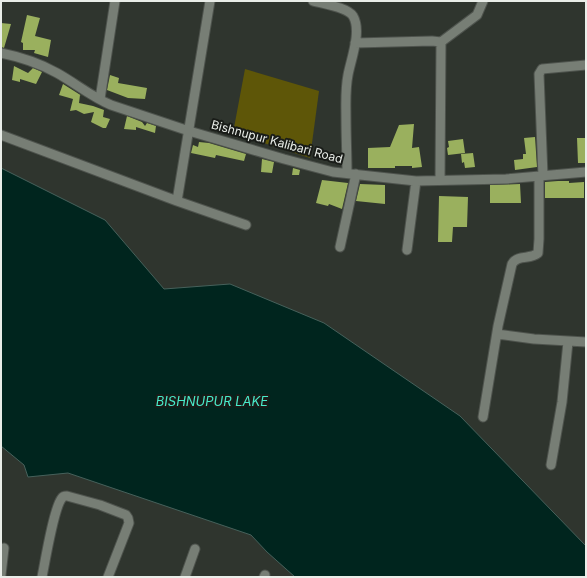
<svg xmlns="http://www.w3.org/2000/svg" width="587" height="578" viewBox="0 0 587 578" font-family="Inter,sans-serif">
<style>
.green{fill:#5e5608}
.water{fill:#00251e;stroke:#46615b}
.building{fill:#9ab05e}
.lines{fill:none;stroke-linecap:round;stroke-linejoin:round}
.street-casing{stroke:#4e534d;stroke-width:11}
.street{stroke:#777e75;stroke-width:9}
.labels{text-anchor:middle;stroke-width:4;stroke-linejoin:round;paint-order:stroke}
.street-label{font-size:12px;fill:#e9ede8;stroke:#191c18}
.water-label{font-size:13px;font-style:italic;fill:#48eac9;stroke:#191c18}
</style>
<rect width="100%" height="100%" fill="#2f352e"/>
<path class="green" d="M245,69l74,22 -9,67 -77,-25z"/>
<path class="water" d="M1,168l104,52 59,69 66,-5 94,39 136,93 126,130v31h-291l-28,-25 -16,-17 -183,-62 -40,4 -4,-12 -23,-19z"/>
<path class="building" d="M27,15l13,3 -5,18 16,4 -3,17 -14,-4 1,-3h-12v-7l-2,-1z
M1,23l10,1 -7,24 -3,-1z
M14,66l14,7 5,-5 9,4 -6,12 -16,-5v3l-8,-2z
M110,75l9,3 -1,5 29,5 -2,11 -17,-1 -21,-8z
M63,84l19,12 -2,-1 -1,8 14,3 11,4 -1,7 7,2 -4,9h-3l-12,-6 3,-10 -10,2 -8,-4 -6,1 3,-12 -14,-4z
M127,116l15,6 3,4 2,-3 9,3 -1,7 -19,-6v3l-12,-1z
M414,124l-2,24 7,-1 3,20 -10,1v-2h-17v2h-27v-20l22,-1 9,-22z
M535,137l2,30 -22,3 -1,-10 9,-1v-5h3l-2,-16z
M577,138h9v25h-8z
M463,139l2,14 -17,2 -1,-7 2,-1 -1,-6z
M199,142l10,1 37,11 -2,7 -28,-6 -1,3 -24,-5 2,-8 5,2z
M473,153l2,14 -10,1 -1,-6 -2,1 -1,-9z
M262,159l12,3 -2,11 -11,-1z
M293,168l7,2 -1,5h-7z
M322,180l26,3 -6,26 -13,-5 -1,2 -12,-3z
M558,181h11v2l15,-1v16h-39v-16z
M360,184l25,1v19l-29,-3z
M520,184l1,19h-31v-18z
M439,196l29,1 -1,30h-14l-1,15h-14z"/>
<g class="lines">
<defs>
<path id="street" d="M313,1c10,3 34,6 40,15 9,15 -2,43 -5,59 -3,15 -2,29 -2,43 0,19 1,37 1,55
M355,43l77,-2 9,1 36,-27 6,-14
M1,53c20,4 38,10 56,20 18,10 35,24 54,32l78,26 95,28 49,13 83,9 90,-2 80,-7
M100,99l15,-98
M1,135l176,66 69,24
M543,176l-4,-102 3,-5 44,-4
M440,180l1,-138
M177,201l33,-200
M340,247l16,-73
M407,250l9,-69
M497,334l37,5 52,3
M483,417l15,-91 14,-62c6,-10 18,-4 26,-11l1,-14v-63
M551,465l11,-63 6,-60
M1,575l3,-27
M42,577c3,-15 12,-70 20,-79 1,-2 3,-2 5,-2l33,9 26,10 2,3 1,5 -21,54
M185,577l10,-28
M264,577l1,-2"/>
</defs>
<use href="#street" class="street-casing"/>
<use href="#street" class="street"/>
</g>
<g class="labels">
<g class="street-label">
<text transform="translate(277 142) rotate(15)" y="4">Bishnupur Kalibari Road</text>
</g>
<g class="water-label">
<text x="212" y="406">BISHNUPUR LAKE</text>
</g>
</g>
<rect width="587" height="578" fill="none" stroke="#e9ede8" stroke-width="4"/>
</svg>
